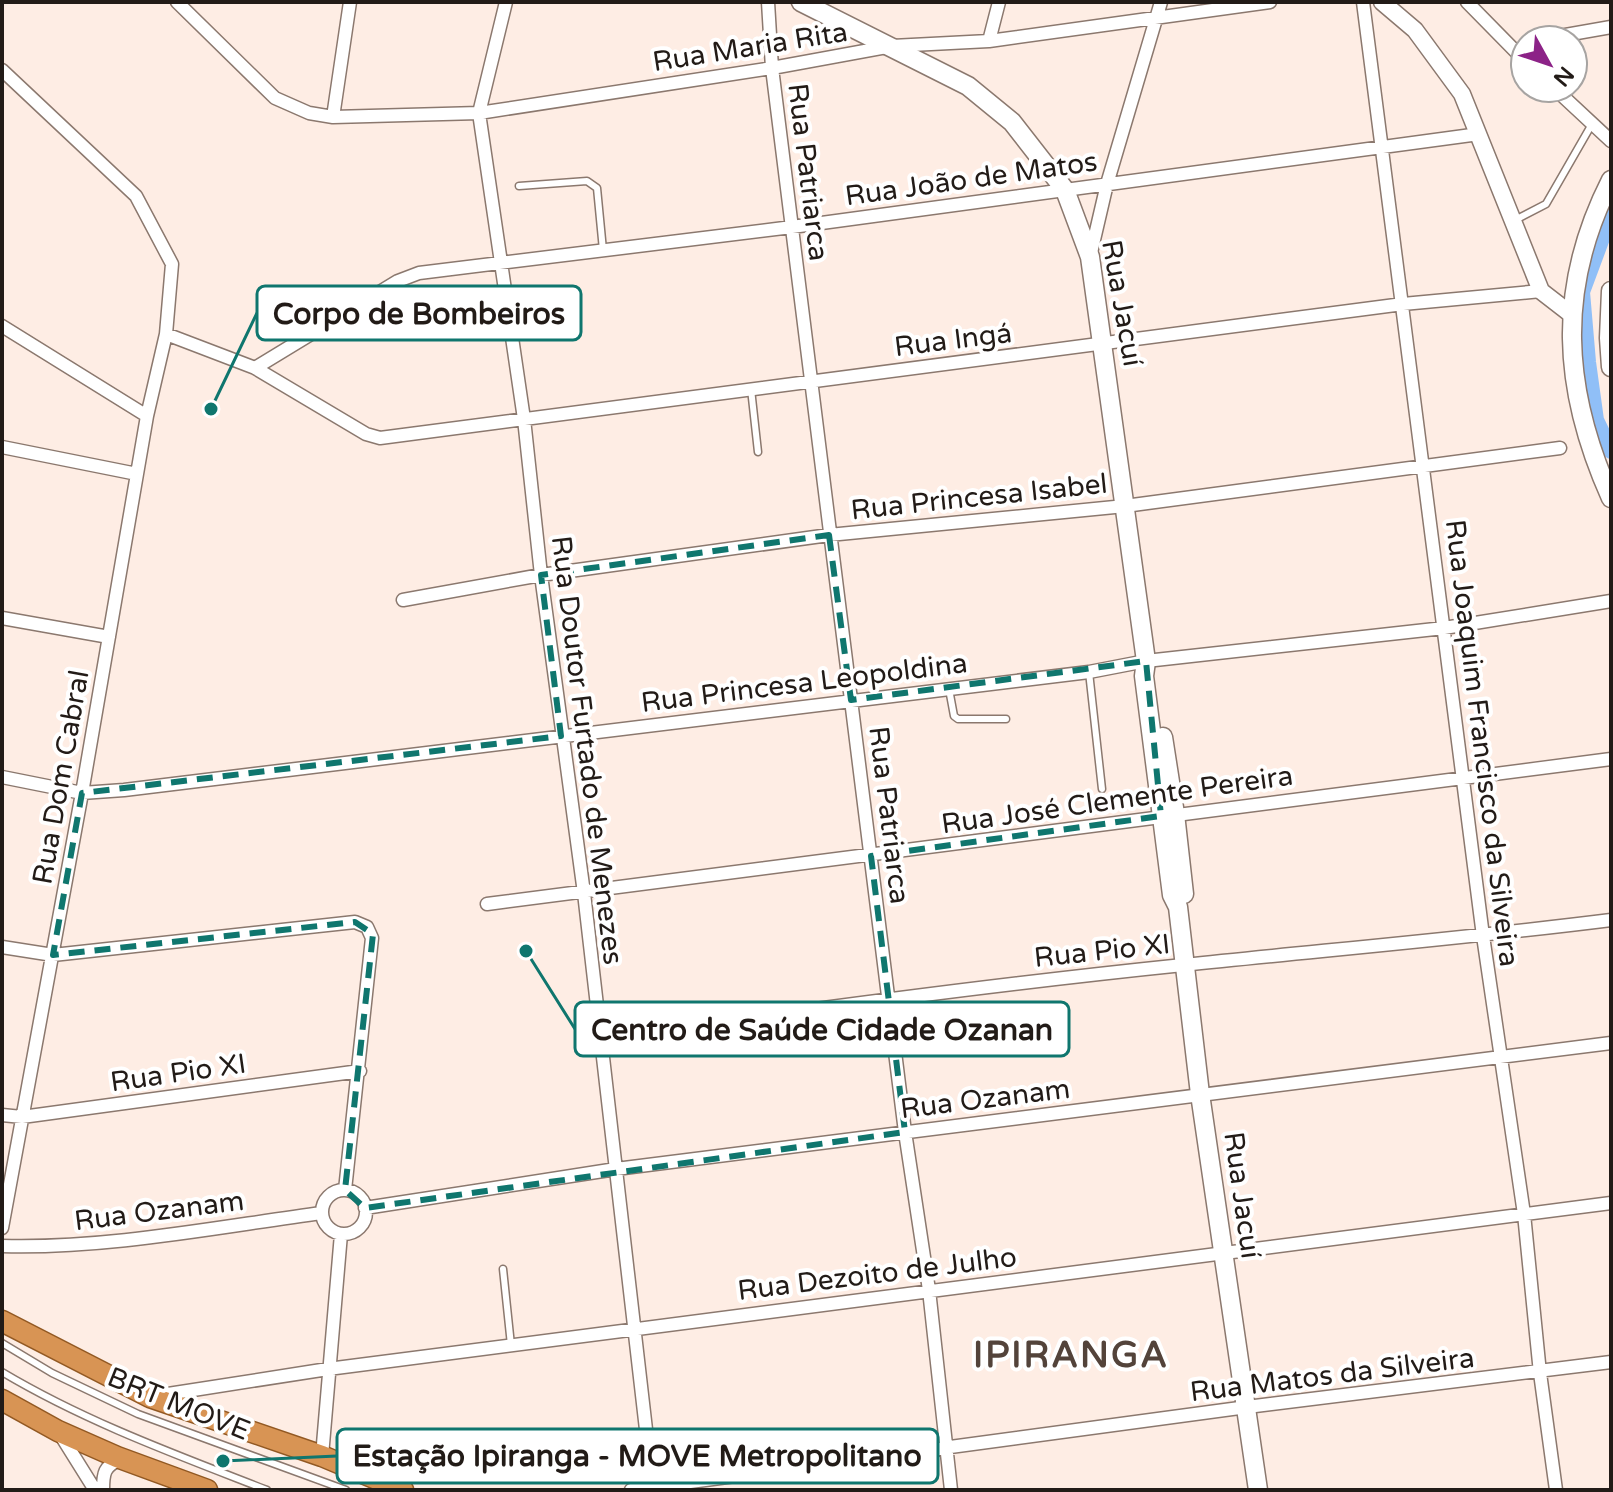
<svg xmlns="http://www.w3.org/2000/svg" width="1613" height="1492" viewBox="0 0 1613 1492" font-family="'Varela Round',sans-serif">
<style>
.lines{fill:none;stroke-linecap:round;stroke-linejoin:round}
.canal{stroke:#90bff7;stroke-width:16}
.service-casing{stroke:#8b786e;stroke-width:9}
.minor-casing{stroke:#8b786e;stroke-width:15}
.tertiary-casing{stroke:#8b786e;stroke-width:19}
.secondary-casing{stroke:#8b786e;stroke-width:21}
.trunk-casing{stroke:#925923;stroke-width:23}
.service{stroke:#fff;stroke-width:6}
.minor{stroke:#fff;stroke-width:12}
.tertiary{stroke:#fff;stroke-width:16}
.secondary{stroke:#fff;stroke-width:18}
.trunk{stroke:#d89454;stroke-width:20}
.marked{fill:none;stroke:#0f766e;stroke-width:6;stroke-dasharray:16 10;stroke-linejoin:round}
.labels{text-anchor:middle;stroke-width:8;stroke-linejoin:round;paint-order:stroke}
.street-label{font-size:28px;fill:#221b17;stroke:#fff}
.district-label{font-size:36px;font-weight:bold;letter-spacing:2px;fill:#53433a;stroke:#fff}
.leader{fill:none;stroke:#0f766e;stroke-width:3}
.callout-dot{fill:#0f766e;stroke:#fff;stroke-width:3}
.callout{fill:#fff;stroke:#0f766e;stroke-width:3}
.callout-label{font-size:30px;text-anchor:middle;font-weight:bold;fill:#221b17}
</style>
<rect width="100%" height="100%" fill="#feede4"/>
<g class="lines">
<path class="canal" d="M1611,214l-29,78 6,70 8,58 15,31"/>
<defs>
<path id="service" d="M519,186l68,-5 10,7 6,62
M1515,220l31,-16 46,-80
M751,389l7,63
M1089,672l13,117
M949,689l5,27 4,3h48
M503,1269l8,76
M2,1343l50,30 86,41 208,76
M2,1372c84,50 175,83 265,118"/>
<path id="minor" d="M177,2l98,96 34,15 24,4 146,-4 293,-45 120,-22 97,-5 281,-39
M506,2l-27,111 45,306 17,156 43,318 69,597
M768,2l4,66 133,1064 24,158 22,200
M1363,2l120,934 41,278 16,159 16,117
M1467,2l58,59
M1537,40l74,-13
M989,41l10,-39
M2,70l134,126 36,68 -6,70 -19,82 -65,377 -80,435
M1554,88l57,53
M333,117l17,-115
M1090,257l17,-73 54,-182
M2,326l145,90
M166,334l89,34 111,66 14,4 1023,-134 138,-13
M255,368l143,-87 21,-8 373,-46 687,-93
M2,447l135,27
M403,600l138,-25 288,-40 296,-29 435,-58
M2,618l107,19
M2,777l80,16 42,-3 965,-118 57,-11 298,-33 167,-27
M487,904l1124,-145
M2,947l51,8 302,-33 12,5 5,11 -27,252
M601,1039c194,-28 387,-54 582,-74 143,-15 286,-27 428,-45
M2,1115l20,2 338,-46
M322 1212a22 22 0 1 1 44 0a22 22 0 1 1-44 0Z
M365,1208l251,-39 995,-126
M2,1246c105,3 215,-19 320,-33
M155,1396l173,-27 1283,-166
M60,1434l35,56
M322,1456l19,-222
M103,1490c0,-17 1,-24 18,-31
M631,1490l616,-83 364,-45"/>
<path id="tertiary" d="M1382,2l33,28 47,64 79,197 31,24"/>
<path id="secondary" d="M801,2l167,84 44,36 53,68 25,67 56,404 -2,15 28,219 6,12 22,187 58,396
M1611,180c-55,108 -49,209 0,318
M1611,291l-2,47 2,29
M1163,737l12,77 9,80"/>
<path id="trunk" d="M2,1321l148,76 172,59 81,34
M2,1400l56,31 59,26 90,33"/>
</defs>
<use href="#service" class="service-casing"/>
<use href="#minor" class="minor-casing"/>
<use href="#tertiary" class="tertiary-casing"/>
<use href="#secondary" class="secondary-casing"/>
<use href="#trunk" class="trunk-casing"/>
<use href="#service" class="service"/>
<use href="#minor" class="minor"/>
<use href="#tertiary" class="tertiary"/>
<use href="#secondary" class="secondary"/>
<use href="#trunk" class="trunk"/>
</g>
<path class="marked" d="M829,535l22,165 295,-39 15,155 -290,40 34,276 -540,76 -20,-18 28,-256 -18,-12 -302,33 29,-162 479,-57 -20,-161z"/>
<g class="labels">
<g class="street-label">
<text transform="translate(750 46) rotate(-9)" y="10">Rua Maria Rita</text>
<text transform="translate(809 172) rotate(83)" y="10">Rua Patriarca</text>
<text transform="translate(971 178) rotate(-8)" y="10">Rua João de Matos</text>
<text transform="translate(1123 303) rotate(80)" y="10">Rua Jacuí</text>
<text transform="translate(953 339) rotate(-7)" y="10">Rua Ingá</text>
<text transform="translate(979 496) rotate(-6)" y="10">Rua Princesa Isabel</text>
<text transform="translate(804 682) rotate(-7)" y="10">Rua Princesa Leopoldina</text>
<text transform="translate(1483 743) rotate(83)" y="10">Rua Joaquim Francisco da Silveira</text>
<text transform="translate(588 750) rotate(83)" y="10">Rua Doutor Furtado de Menezes</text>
<text transform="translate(60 777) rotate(-80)" y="10">Rua Dom Cabral</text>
<text transform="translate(1117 799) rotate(-8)" y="10">Rua José Clemente Pereira</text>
<text transform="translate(890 815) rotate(83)" y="10">Rua Patriarca</text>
<text transform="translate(1102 950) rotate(-6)" y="10">Rua Pio XI</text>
<text transform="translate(178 1072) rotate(-8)" y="10">Rua Pio XI</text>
<text transform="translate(985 1098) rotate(-7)" y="10">Rua Ozanam</text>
<text transform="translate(1243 1195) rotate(82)" y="10">Rua Jacuí</text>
<text transform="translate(159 1210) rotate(-7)" y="10">Rua Ozanam</text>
<text transform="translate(877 1273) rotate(-7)" y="10">Rua Dezoito de Julho</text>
<text transform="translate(1332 1374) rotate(-7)" y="10">Rua Matos da Silveira</text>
<text transform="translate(179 1403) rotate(22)" y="10">BRT MOVE</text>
</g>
<g class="district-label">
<text x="1071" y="1367">IPIRANGA</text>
</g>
</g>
<path class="leader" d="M211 409L257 313M526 951L575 1029M223 1461L337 1456"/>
<g class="callout-dot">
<circle cx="211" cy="409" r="8"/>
<circle cx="526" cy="951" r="8"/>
<circle cx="223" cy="1461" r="8"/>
</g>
<g class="callout">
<rect x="257" y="286" width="324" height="54" rx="8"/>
<rect x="575" y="1002" width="494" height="54" rx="8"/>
<rect x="337" y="1429" width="601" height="54" rx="8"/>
</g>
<g class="callout-label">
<text x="419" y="324">Corpo de Bombeiros</text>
<text x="822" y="1040">Centro de Saúde Cidade Ozanan</text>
<text x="637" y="1466">Estação Ipiranga - MOVE Metropolitano</text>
</g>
<rect width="1613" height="1492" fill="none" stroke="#221b17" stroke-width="8"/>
<g transform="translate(1549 64) rotate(130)"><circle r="38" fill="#ffffff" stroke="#a7a4a2" stroke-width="2"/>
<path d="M0-6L14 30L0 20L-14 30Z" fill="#8c2287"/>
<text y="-12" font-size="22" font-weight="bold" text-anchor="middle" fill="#221b17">N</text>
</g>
</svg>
